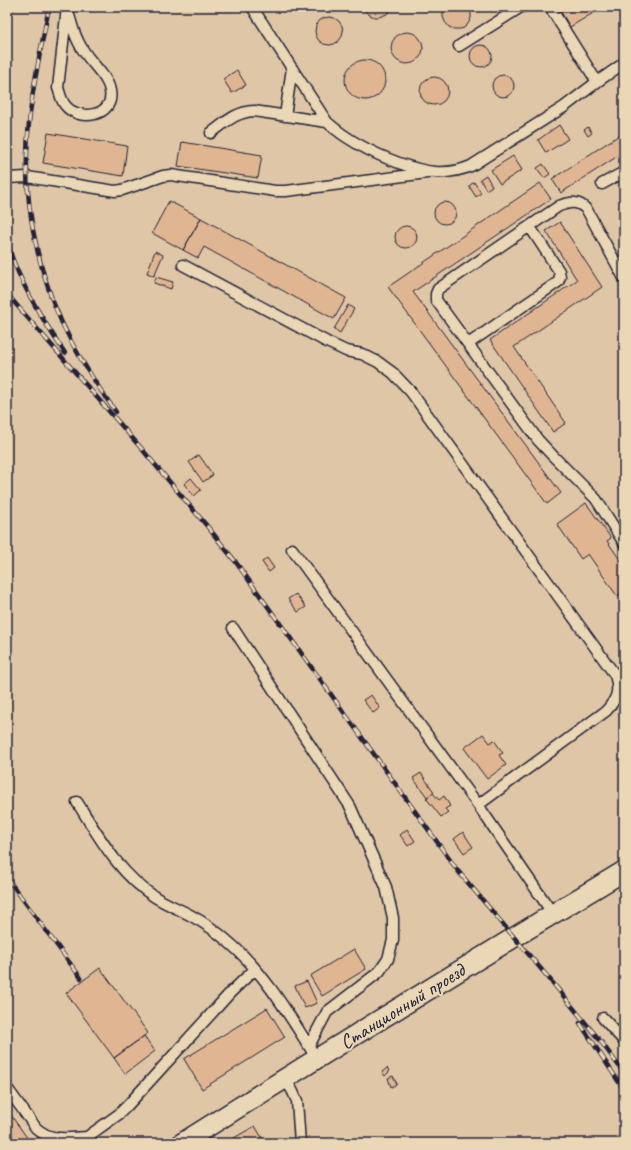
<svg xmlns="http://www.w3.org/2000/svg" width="631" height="1150" viewBox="0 0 631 1150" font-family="Caveat,sans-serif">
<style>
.built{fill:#dfc6a6}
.building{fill:#e0b692;stroke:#22223b}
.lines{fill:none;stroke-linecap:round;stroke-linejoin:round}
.service-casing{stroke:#22223b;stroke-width:13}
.minor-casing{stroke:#22223b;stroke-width:22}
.service{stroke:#ead7b5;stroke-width:10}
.minor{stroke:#ead7b5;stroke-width:19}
.rail-casing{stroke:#22223b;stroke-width:4.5}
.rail{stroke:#ead7b5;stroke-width:3;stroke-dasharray:9;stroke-linecap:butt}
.labels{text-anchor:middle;stroke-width:4;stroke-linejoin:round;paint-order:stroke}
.street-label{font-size:20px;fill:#22223b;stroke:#ead7b5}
</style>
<rect width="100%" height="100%" fill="#ead7b5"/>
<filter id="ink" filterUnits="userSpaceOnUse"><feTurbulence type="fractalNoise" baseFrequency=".025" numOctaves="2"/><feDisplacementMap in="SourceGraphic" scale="8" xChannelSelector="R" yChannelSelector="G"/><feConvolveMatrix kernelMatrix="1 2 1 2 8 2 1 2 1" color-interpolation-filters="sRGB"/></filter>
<g filter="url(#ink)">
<path class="built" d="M7,7h617v1136h-617z"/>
<path class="building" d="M362,7h31l-6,7 -8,3h-5l-6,-3z
M445,7h23l3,7v4l-3,6 -4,4 -4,1h-6l-5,-2 -4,-5 -2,-5v-4z
M558,7h45l-33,20z
M315 31a14 14 0 1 1 28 0a14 14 0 1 1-28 0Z
M391 48a16 16 0 1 1 32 0a16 16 0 1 1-32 0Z
M470 56a11 11 0 1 1 22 0a11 11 0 1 1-22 0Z
M345 80a20 20 0 1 1 40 0a20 20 0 1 1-40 0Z
M237,70l9,15 -14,8 -9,-14z
M492 86a11 11 0 1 1 22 0a11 11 0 1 1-22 0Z
M420 91a14 14 0 1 1 28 0a14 14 0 1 1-28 0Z
M624,84v8l-4,-5z
M559,125l9,14 -22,14 -8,-13z
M588,127l4,6 -4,3 -4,-6z
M624,132v20l-63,41 -9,-14z
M48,133l79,13 -4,30 -80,-13z
M182,142l80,13 -4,23 -80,-12z
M513,156l9,14 -22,14 -9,-14z
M543,164l7,10 -6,4 -7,-10z
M486,175l6,11 -6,4 -6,-11z
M474,182l7,11 -5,4 -7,-11z
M540,183l11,16 -138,93 148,201 -14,11 -159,-217z
M169,201l32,17 -18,32 -31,-17z
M434 213a11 11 0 1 1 22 0a11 11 0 1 1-22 0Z
M201,218l145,80 -12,21 -130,-72 -6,11 -15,-8z
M560,222l42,65 -88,60 52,76 -13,9 -63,-92 87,-60 -31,-49z
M395 237a11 11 0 1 1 22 0a11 11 0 1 1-22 0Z
M155,251l8,4 -9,21 -7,-3z
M156,277l17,5 -2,7 -17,-6z
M348,305l6,4 -14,24 -6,-4z
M199,455l14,20 -10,7 -14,-20z
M191,478l10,12 -7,6 -10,-12z
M586,503l25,35 -4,3 14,20 3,-2v33l-7,4 -29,-42 -7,5 -24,-35z
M267,558l7,10 -5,4 -7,-10z
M296,594l10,13 -8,5 -10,-13z
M371,695l9,13 -7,5 -10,-13z
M483,734l7,9 4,-3 9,13 -4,2 7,10 -19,14 -23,-31z
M421,773l13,19 -7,5 -14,-19z
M433,793l6,7 5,-4 6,10 -5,3 3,3 -7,5 -15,-19z
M407,829l8,12 -7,5 -8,-11z
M463,832l10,15 -9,6 -10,-14z
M354,949l12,20 -44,27 -12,-20z
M100,968l48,65 -34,25 -48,-65z
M307,981l10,22 -12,5 -10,-22z
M267,1008l18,29 -83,52 -18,-30z
M144,1036l11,15 -30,23 -11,-16z
M387,1068l3,3 -5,5 -3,-4z
M393,1076l4,8 -6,3 -3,-9z
M7,1110l24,33h-24z
M255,1126l9,15 -3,2h-36z"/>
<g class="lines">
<defs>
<path id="service" d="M67,7l-9,81c2,5 3,12 7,17 13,17 50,12 45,-14 -2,-14 -17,-26 -25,-38 -10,-14 -14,-30 -18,-46
M252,7l75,115c21,19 45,31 72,41 11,4 24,8 36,9 13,1 24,-1 36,-6l93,-59 33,-25 27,-19
M550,7l47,75
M459,46l62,-39
M285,116l7,-48
M211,133c14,-10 24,-21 43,-22l73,11
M7,178l20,-1 88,14 7,-1 41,-14 8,-1 104,16h11l141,-18
M602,184l22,-12
M183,265l144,77 19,9 16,3 16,8 15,11 18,19 204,283c5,16 2,24 -9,36l-128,94
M624,278l-37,-68c-9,-10 -17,-8 -28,-4l-121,83 -2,5v6l102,140 15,16 43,43 28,44
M468,344l90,-62 2,-5 -1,-6 -29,-44
M292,549l186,256 75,109
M233,628l117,178 36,81 7,31v22l-5,19 -9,13 -52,40 -18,34
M77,802c22,35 43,73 78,95 11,7 24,12 35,18 15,8 30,19 42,30 33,29 57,70 80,106
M603,1018l21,23
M285,1078l8,14 4,9 3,42
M7,1088l29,40c15,14 33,10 51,9l5,6
M87,1137l32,-23 8,-8 104,-114 24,-23"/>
<path id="minor" d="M182,1143c146,-92 294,-183 442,-272"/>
</defs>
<use href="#service" class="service-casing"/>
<use href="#minor" class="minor-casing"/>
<use href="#service" class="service"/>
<use href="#minor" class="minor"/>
<defs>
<path id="rail" d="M49,7c-9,48 -21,98 -22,147 -2,62 15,134 45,189 13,24 28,47 44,69
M7,21l5,-14
M7,243c12,39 35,76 58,110
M7,294l134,154 66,78 28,35 223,310 94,111 50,61 22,30
M7,878l74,100
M580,1023l44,67"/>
</defs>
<use href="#rail" class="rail-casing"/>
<use href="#rail" class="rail"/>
</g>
</g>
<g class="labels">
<g class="street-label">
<text transform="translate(402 1006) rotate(-32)" y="7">Станционный проезд</text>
</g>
</g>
<rect width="631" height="1150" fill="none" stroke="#ead7b5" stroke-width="24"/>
<rect x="12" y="12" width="607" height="1126" fill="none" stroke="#22223b" stroke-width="1.5" filter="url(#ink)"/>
</svg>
